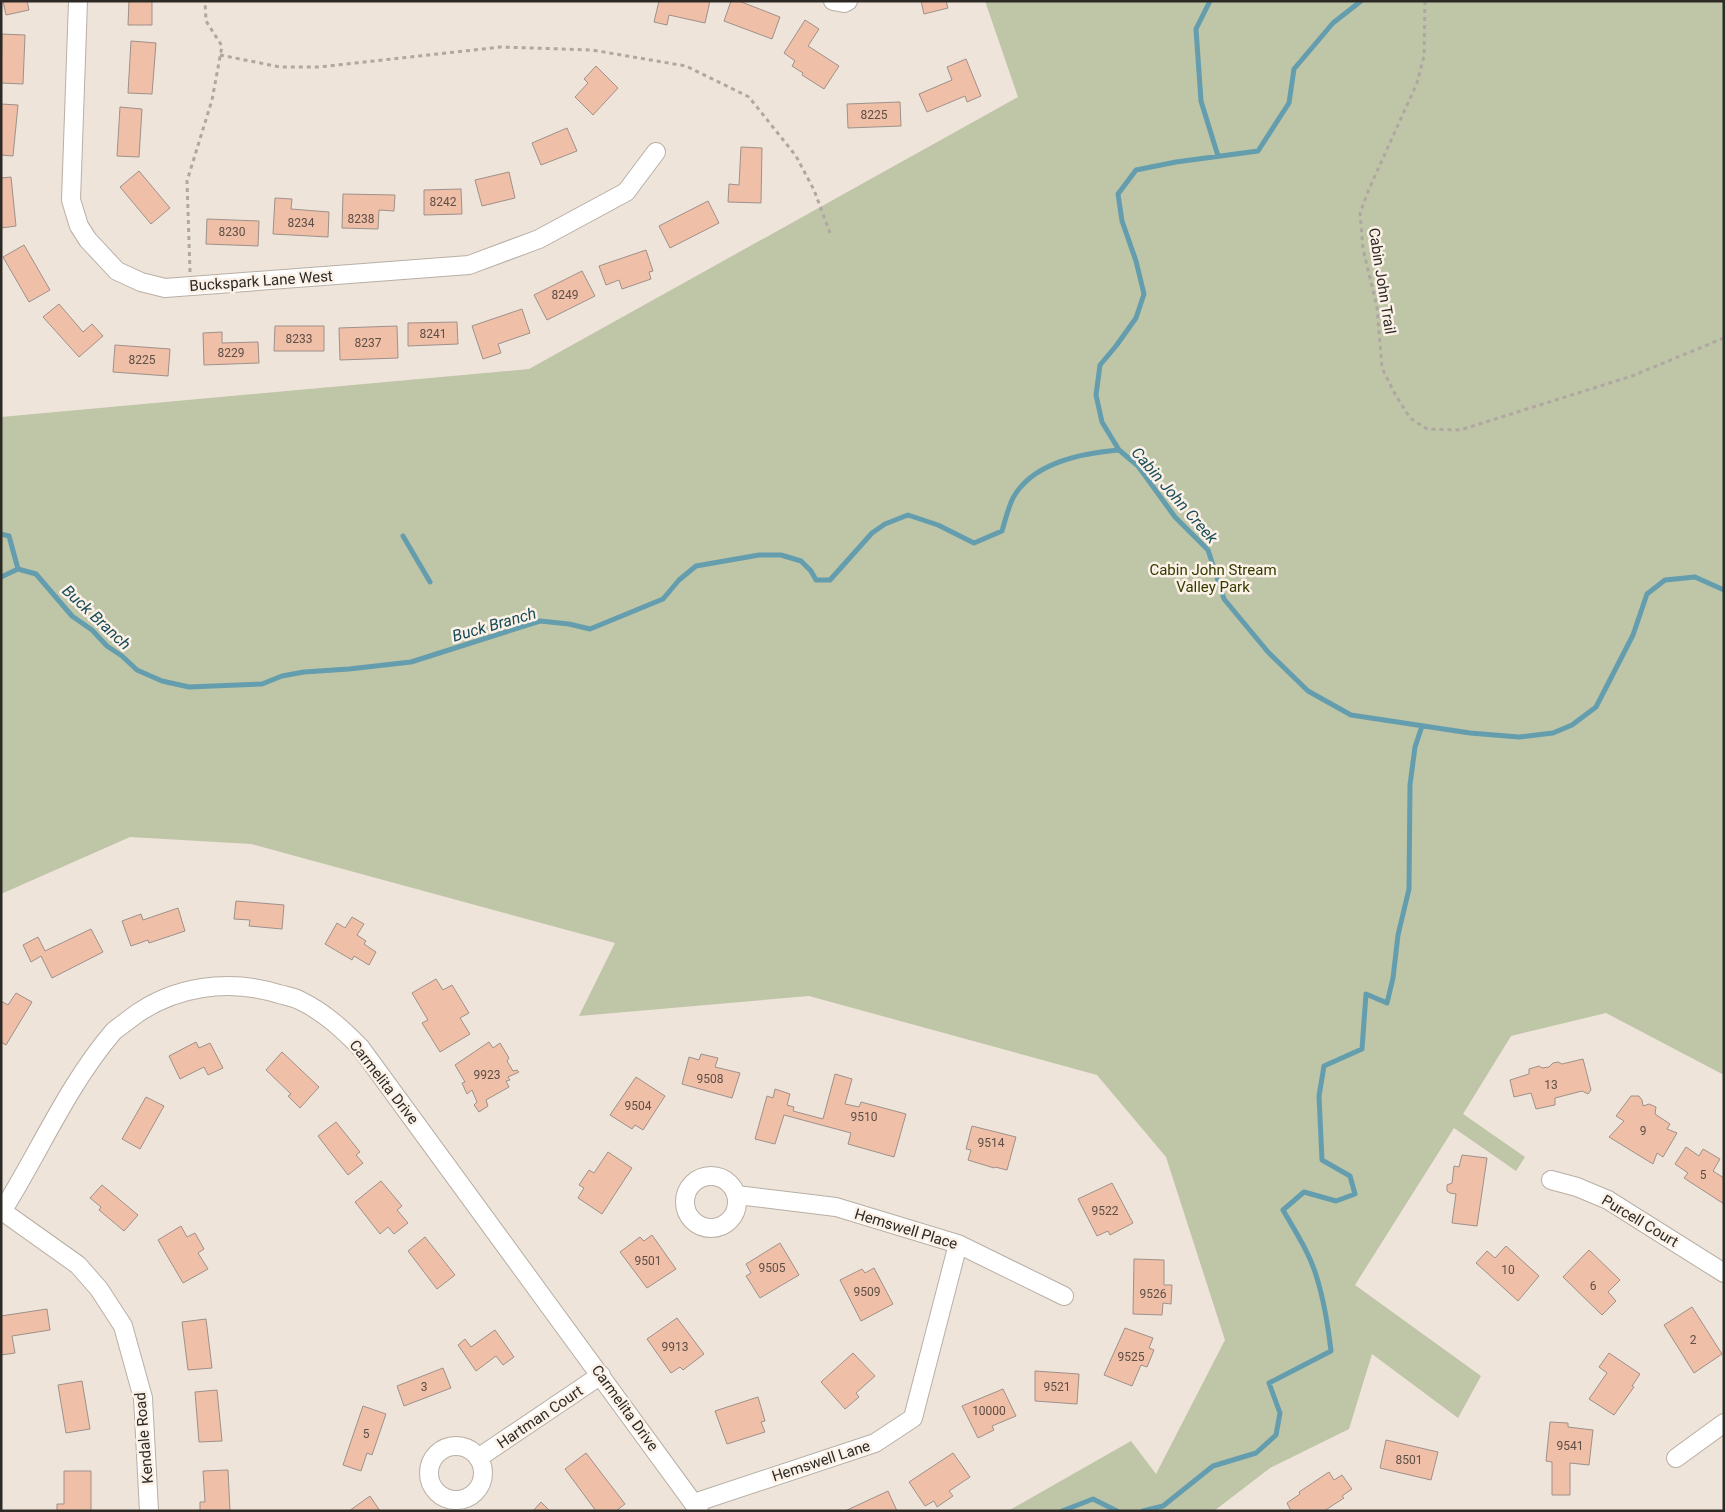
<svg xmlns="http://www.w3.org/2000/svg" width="1725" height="1512" viewBox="0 0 1725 1512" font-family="Roboto,sans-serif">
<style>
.green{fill:#bfc5a7}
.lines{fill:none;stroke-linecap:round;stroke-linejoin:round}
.stream{stroke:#649eae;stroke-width:5}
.building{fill:#f0bfa8;stroke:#9e918b}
.minor-casing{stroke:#b8afa5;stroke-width:20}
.path{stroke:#b0a8a0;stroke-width:3;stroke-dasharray:4 4;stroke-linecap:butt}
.minor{stroke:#fff;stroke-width:18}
.labels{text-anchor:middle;stroke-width:5;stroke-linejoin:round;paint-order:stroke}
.number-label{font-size:12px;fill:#5e4f46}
.street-label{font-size:15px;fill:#2d2a26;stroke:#fbf1e7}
.park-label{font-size:15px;fill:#343b01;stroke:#fbf1e7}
.water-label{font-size:16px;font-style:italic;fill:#184c58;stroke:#fbf1e7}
</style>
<rect width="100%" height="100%" fill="#eee4d9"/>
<path class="green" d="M985,1h739v1074l-118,-62 -95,23 -48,78 62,43 -9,14 -62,-43 -99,157 126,91 -23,42 -86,-64 -23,75 -79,39 -56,43h-206l123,-70 25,33 69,-134 -59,-183 -69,-82 -288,-79 -230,20 36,-73 -364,-99 -121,-7 -129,57v-477l528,-48 489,-272z"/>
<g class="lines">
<path class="stream" d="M1210,1l-14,28 5,72 17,55
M1361,1l-28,22 -39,46 -5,34 -31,48 -82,11 -40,8 -18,24 4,27 14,40 8,33 -8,24 -20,28 -16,19 -4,30 6,27 17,28 19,16 37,51 33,33 16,49 44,53 40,39 43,24 119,18 49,4 34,-4 19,-8 24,-18 37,-72 14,-41 18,-14 30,-3 29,13
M1,534l8,2 9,33
M403,536l27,46
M1,577l17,-8 18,5 36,42 20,14 15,16 15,10 15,14 25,11 27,6 73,-3 20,-8 22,-4 45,-3 62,-7 129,-41 29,3 21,5 73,-30 16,-19 17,-14 63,-11h22l20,6 10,10 5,9h14l42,-47 13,-9 23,-9 30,10 36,18 28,-12c3,-10 6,-23 11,-33 19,-35 70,-45 106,-48
M1062,1511l31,-12 24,12
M1143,1511l20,-5 50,-40 43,-13 20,-18 4,-22 -11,-30 62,-32c-3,-26 -7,-51 -15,-76 -7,-23 -21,-44 -33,-65l21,-18 32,9 19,-7 -5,-18 -28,-16 -3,-64 5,-30 38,-17 4,-55 21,9 6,-25 5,-43 11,-46 1,-104 5,-38 7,-21"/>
</g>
<path class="building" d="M3,1h24l2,9 -23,5z
M129,1h23v24h-24z
M659,1h51l-5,22 -36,-8 -2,10 -13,-3z
M731,1h8l41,16 -8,22 -48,-18z
M921,1h25l2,7 -24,6z
M805,20l14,9 -11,17 31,20 -15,23 -22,-14 1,-2 -11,-7 3,-5 -11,-8z
M2,34l23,1 -2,49 -22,-1z
M131,41l25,2 -4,51 -24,-1z
M966,59l15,37 -14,6 -2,-6 -38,16 -8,-18 33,-14 -5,-13z
M596,66l22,22 -25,27 -18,-18 13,-14 -4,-4z
M900,102l1,24 -53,2 -1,-24z
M1,104l17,1 -5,51 -12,-1z
M120,107l22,2 -3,48 -22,-1z
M567,128l10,23 -36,14 -9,-22z
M741,147l21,1 -1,55 -33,-1 1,-18 10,1z
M139,171l31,37 -19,16 -31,-37z
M509,172l6,26 -33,8 -7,-26z
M11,177l5,49 -15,2v-50z
M461,189l1,25 -38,1v-25z
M343,194l52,1 -1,16 -15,-1 -1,19 -36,-1z
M275,198l17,1 -1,10 38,3 -1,25 -55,-3z
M708,201l11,22 -49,25 -11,-22z
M207,219l52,2 -1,25 -52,-2z
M24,245l26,45 -21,12 -26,-45z
M646,250l7,21 -4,1 2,7 -29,10 -3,-9 -13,5 -7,-19z
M582,271l13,25 -48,24 -13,-25z
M59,304l24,28 9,-8 11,12 -24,21 -36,-40z
M522,309l8,24 -32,11 3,9 -18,6 -11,-33z
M457,322l1,22 -50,2v-23z
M275,326h49v25h-50z
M397,326l1,32 -58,2 -1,-32z
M222,332v11l36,-1 1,21 -55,2 -1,-32z
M115,345l55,4 -2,27 -55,-4z
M236,901l48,4 -2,24 -33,-3 1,-6 -16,-1z
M178,908l7,23 -36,12 -1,-3 -17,6 -9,-25 19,-7 2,6z
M352,917l12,7 -7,11 9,6 -2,3 12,8 -7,13 -15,-9 -2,4 -27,-16 12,-21 8,5z
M91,929l12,23 -51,26 -11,-22 -10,6 -8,-17 15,-8 7,14z
M436,979l7,11 9,-5 17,28 -9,5 10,16 -30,18 -18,-29 6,-3 -16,-27z
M16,993l16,9 -26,43 -5,-3v-41l7,4z
M196,1042l3,6 11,-5 13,25 -15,7 -4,-8 -24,12 -11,-23z
M489,1042l4,6 7,-5 9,15 -2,3 6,10 4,-1 2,2 -11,5 2,3 -4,1 3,6 -23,13 2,6 -9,6 -5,-7 3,-3 -5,-12 -5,4 -5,-11 3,-1 -10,-17z
M282,1052l37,35 -19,21 -12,-12 3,-2 -25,-24z
M701,1054l17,4 -3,9 25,6 -8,25 -50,-14 7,-27 10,3z
M1583,1059l8,31 -3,4 -6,-3 -27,7v7l-19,4 -5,-16 -17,4 -4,-17 19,-6v-5l10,-3 3,2 7,-1 4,-4 5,-1 4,2z
M835,1074l17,5 -7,25 14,3 2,-5 45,12 -12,43 -46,-13 3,-11 -67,-18 -9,29 -20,-5 12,-43 6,2 2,-9 15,5 -3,11 7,2 -1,4 30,8z
M636,1077l29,19 -22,34 -8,-5 -3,4 -22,-14z
M1631,1096h8l3,4 1,6 6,-2 7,3 -1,7 15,10 -3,5 10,4 -14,24 -6,-4 -4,11 -44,-27 15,-16 -8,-5z
M146,1097l18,9 -24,43 -18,-10z
M336,1122l24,30 -4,3 7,8 -15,12 -30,-39z
M972,1126l44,11 -9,33 -12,-3 -1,1 -26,-8 3,-10 -5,-1z
M1686,1147l13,9 4,-7 17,10 -7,12 11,7v26l-40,-26 4,-5 -13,-9z
M608,1152l24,16 -30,46 -24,-16 6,-10 -5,-3 10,-15 5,3z
M1462,1155l25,3 -10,68 -25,-3 4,-29 -6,-1 -3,-2v-6l5,-2 2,-17 5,1z
M381,1181l21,25 -5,4 11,13 -14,11 -6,-7 -8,7 -25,-32z
M1112,1183l21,40 -23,12 -2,-4 -11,5 -19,-37z
M102,1185l36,30 -14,16 -25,-21 2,-3 -11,-9z
M181,1226l6,11 8,-4 9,16 -6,4 10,16 -25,14 -25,-43z
M652,1235l24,34 -29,19 -27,-36 20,-15 4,4z
M425,1237l30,38 -18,14 -29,-38z
M780,1243l19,32 -39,23 -14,-22 5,-3 -5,-9z
M1506,1246l33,30 -21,25 -42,-38 11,-12 8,7z
M1589,1250l31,30 -12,12 8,9 -14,14 -39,-38z
M1134,1259l30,1v25h8l-1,19 -8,-1 -1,12 -29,-1z
M874,1268l19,36 -32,17 -21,-41 22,-11 3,4z
M1692,1307l30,47 -28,19 -30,-48z
M47,1309l3,21 -38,6 3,17 -14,2v-39z
M677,1318l27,36 -21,16 -3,-3 -9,6 -24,-34z
M206,1319l6,49 -24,2 -6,-48z
M1125,1328l28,10 -4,10 5,2 -7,17 -6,-2 -9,21 -28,-11z
M495,1330l19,27 -11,8 -7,-9 -20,15 -18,-26 7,-6 6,8z
M853,1353l22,23 -19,17 3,4 -14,12 -24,-27z
M1609,1353l31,21 -8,12 2,1 -20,28 -25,-16 18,-26 -8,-6z
M443,1368l8,20 -47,18 -7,-20z
M1035,1371l44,3 -2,30 -42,-3z
M82,1381l8,48 -24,4 -8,-48z
M1003,1389l13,27 -24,10 2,4 -16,8 -16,-32z
M217,1390l5,51 -23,1 -4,-50z
M758,1397l7,24 -4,1 4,10 -38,12 -12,-33z
M363,1406l23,8 -14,41 -5,-2 -6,18 -18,-6z
M1550,1422l18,1v4l25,3 -4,35 -19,-2v32h-18v-33l-6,-1z
M1386,1440l52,12 -7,28 -51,-12z
M586,1453l39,51 -9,7h-20l-31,-42z
M953,1453l17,24 -21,14 4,5 -16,11 -3,-6 -9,5 -16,-24z
M228,1470l2,41h-30v-9h5l-2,-31z
M64,1471h27v40h-34v-7h7z
M1329,1472l5,8 8,-5 10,14 -10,7 2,2 -20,13h-33l-4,-8 13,-9 -1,-2z
M888,1491l9,20h-52z
M370,1496l10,15h-31z
M541,1502l9,9h-17z"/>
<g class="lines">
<defs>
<path id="minor" d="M78,1l-7,199 8,26 9,14 29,31 24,11 24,6 304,-23 70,-26 87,-47 30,-40
M833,1l11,2 4,-2
M685 1202a26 26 0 1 1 52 0a26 26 0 1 1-52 0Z
M1551,1180l26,7 31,13 116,73
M737,1195l99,12 122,37 106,52
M2,1211l76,54 21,24 24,37 20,72 6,113
M1,1213c38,-60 66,-127 112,-181 5,-5 12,-9 18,-14 42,-32 98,-40 148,-24 7,2 15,3 22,7 23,11 41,28 59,46l339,464
M429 1473a27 27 0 1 1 54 0a27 27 0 1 1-54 0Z
M478,1458l123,-83
M1676,1458l48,-35
M694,1503l181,-60 38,-25 45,-174"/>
</defs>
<use href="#minor" class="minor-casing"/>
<path class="path" d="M1425,1l-1,55 -7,27 -48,106 -9,24 3,36 14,58 5,61 13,26 15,24 17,11 33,1 172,-54 92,-38
M220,55l60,12h39l182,-20 91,3 94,16 63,31 47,59 18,34 16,43
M190,272l-3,-91 25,-81 10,-54 -16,-25 -1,-20"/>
<use href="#minor" class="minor"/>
</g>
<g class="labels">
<g class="number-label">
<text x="874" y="119">8225</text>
<text x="443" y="206">8242</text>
<text x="361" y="223">8238</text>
<text x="301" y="227">8234</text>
<text x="232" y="236">8230</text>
<text x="565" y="299">8249</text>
<text x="433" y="338">8241</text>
<text x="299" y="343">8233</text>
<text x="368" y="347">8237</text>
<text x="231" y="357">8229</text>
<text x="142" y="364">8225</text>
<text x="487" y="1079">9923</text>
<text x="710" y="1083">9508</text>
<text x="1551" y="1089">13</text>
<text x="638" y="1110">9504</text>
<text x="864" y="1121">9510</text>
<text x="1643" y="1135">9</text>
<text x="991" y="1147">9514</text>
<text x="1703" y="1179">5</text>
<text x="1105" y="1215">9522</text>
<text x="648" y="1265">9501</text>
<text x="772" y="1272">9505</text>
<text x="1508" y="1274">10</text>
<text x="1593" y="1290">6</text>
<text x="867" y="1296">9509</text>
<text x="1153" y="1298">9526</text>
<text x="1693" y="1344">2</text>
<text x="675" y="1351">9913</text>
<text x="1131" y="1361">9525</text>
<text x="424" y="1391">3</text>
<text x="1057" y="1391">9521</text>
<text x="989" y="1415">10000</text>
<text x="366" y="1438">5</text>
<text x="1570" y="1450">9541</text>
<text x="1409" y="1464">8501</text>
</g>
<g class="street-label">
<text transform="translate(261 281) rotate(-4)" y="5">Buckspark Lane West</text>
<text transform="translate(1382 281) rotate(81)" y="5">Cabin John Trail</text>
<text transform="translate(384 1082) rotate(52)" y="5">Carmelita Drive</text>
<text transform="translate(1640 1221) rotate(31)" y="5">Purcell Court</text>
<text transform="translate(906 1229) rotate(17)" y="5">Hemswell Place</text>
<text transform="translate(625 1408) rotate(54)" y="5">Carmelita Drive</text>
<text transform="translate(540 1417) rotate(-34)" y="5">Hartman Court</text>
<text transform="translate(144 1438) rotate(-95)" y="5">Kendale Road</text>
<text transform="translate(821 1461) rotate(-18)" y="5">Hemswell Lane</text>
</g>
<g class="park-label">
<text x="1213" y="575">Cabin John Stream<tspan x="1213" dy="17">Valley Park</tspan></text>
</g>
<g class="water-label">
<text transform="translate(1175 495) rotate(49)" y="6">Cabin John Creek</text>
<text transform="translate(97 617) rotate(43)" y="6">Buck Branch</text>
<text transform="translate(494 624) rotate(-16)" y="6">Buck Branch</text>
</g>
</g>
<rect width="1725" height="1512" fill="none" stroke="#2d2a26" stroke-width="5"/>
</svg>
